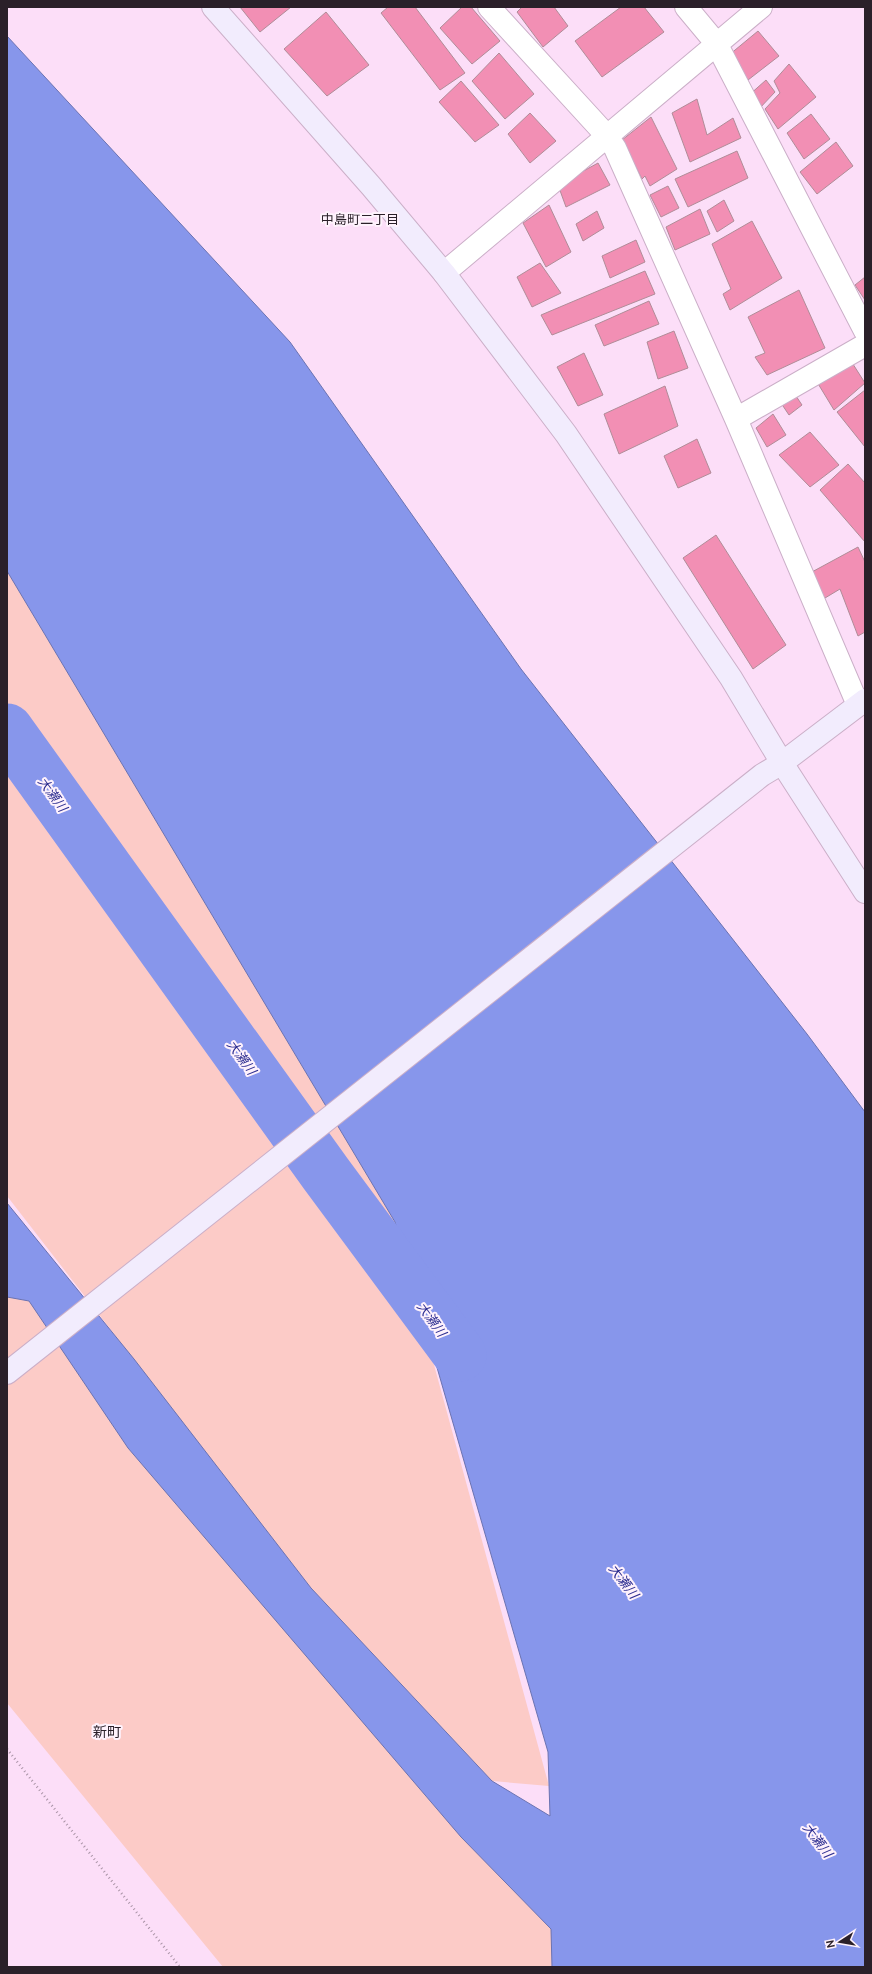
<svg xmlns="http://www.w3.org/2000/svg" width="872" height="1974" viewBox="0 0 872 1974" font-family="Cabin,'Noto Sans JP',sans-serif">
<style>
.green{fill:#fccbc7}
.water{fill:#8796eb;stroke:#6b73b1}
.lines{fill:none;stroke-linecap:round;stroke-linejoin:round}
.river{stroke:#8796eb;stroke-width:53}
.building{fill:#f28fb4;stroke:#b08c98}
.street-casing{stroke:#cbafc8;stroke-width:24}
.secondary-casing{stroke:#cbafc8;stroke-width:24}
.path{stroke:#aa94a7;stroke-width:2.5;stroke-dasharray:1 3;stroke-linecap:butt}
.street{stroke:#fff;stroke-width:22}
.secondary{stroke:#f2ecfd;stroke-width:22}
.labels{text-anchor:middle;stroke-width:4;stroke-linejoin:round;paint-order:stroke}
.neighbourhood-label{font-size:13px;fill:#2a2029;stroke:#fef2fc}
.water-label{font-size:13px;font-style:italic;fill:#2e2f91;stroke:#fef2fc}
.quarter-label{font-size:14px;fill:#2a2029;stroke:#fef2fc}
</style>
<rect width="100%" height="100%" fill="#fcdef8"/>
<path class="green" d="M7,571l388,651 154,564 -57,-5 -181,-193 -304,-392z
M7,1297l22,4 99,147 424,481v38h-329l-216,-264z"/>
<path class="water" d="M7,36l283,306 231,327 286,365 58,78v855h-313l-1,-38 -90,-92 -333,-389 -99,-147 -22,-4v-94l127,156 177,229 181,193 58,35 -2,-64 -153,-530 -388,-651z"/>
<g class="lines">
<path class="river" d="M7,730l319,444 134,181"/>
</g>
<path class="building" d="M240,7h51l-31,25z
M388,7h27l50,66 -25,17 -59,-77z
M462,7h9l29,34 -28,23 -32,-36z
M522,7h32l14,19 -25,21 -26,-35z
M621,7h23l20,25 -62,45 -27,-36z
M326,12l43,53 -42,31 -43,-47z
M758,31l21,25 -31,24 -19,-25z
M499,53l35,41 -29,25 -33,-38z
M789,64l27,33 -38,32 -13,-20 15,-16 -6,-12z
M766,80l9,12 -17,18 -10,-14z
M461,81l38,44 -24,17 -36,-40z
M697,99l10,36 26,-17 8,20 -51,24 -18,-49z
M530,113l26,28 -26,22 -22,-29z
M811,114l19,25 -26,20 -17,-26z
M651,117l26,52 -27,17 -5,-10 -3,3 -20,-39z
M836,142l17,24 -36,28 -17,-22z
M737,151l11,27 -60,29 -13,-28z
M598,163l12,22 -44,22 -8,-22z
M668,186l11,22 -18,9 -11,-22z
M724,200l10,21 -17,11 -10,-21z
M549,205l22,47 -25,15 -23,-44z
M700,209l10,25 -35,16 -9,-23z
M597,211l7,17 -21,13 -7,-17z
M752,221l30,57 -52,32 -7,-16 8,-5 -19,-45z
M636,240l9,22 -35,16 -8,-22z
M540,263l21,30 -29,14 -15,-30z
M645,271l10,23 -103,41 -11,-20z
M865,277v23l-10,-15z
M799,290l26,58 -58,27 -12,-18 10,-4 -17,-36z
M649,301l10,23 -55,22 -9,-21z
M674,331l14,37 -30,11 -11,-37z
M584,353l19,42 -25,11 -21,-39z
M851,361l14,22 -31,27 -17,-28z
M665,386l13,40 -59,28 -15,-40z
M865,390v57l-28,-35z
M794,393l8,12 -13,10 -8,-12z
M773,414l13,21 -19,12 -11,-19z
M810,432l29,33 -29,22 -31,-32z
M697,439l14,34 -33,15 -14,-32z
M848,464l17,19v59l-45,-52z
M716,535l70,110 -33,24 -70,-111z
M858,547l7,15v70l-7,4 -18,-47 -20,12 -10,-28z"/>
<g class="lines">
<defs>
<path id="street" d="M489,7l118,129 8,12 121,271 122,286
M686,7l30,36 149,288
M444,273l317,-266
M736,419l129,-74"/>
<path id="secondary" d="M213,7l158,179 73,87 122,161 165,244 51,85 83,129
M7,1373l755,-598 20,-12 83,-63"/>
</defs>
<use href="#street" class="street-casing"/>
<use href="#secondary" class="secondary-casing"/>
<path class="path" d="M7,1749l173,218"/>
<use href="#street" class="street"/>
<use href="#secondary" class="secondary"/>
</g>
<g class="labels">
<g class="neighbourhood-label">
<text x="360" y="224">中島町二丁目</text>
</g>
<g class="water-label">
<text transform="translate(53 794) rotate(54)" y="5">大瀬川</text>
<text transform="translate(242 1057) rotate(54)" y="5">大瀬川</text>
<text transform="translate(432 1319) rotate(54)" y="5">大瀬川</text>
<text transform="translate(624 1581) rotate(53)" y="5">大瀬川</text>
<text transform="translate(818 1840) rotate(53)" y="5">大瀬川</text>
</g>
<g class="quarter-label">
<text x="107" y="1737">新町</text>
</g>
</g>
<rect width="872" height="1974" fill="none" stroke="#2a2029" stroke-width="16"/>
<g transform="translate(840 1942) rotate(258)" stroke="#fef2fc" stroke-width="3" paint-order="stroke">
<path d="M0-3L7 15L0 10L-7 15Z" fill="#2a2029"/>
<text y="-6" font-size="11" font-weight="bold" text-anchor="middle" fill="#2a2029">N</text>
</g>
</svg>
